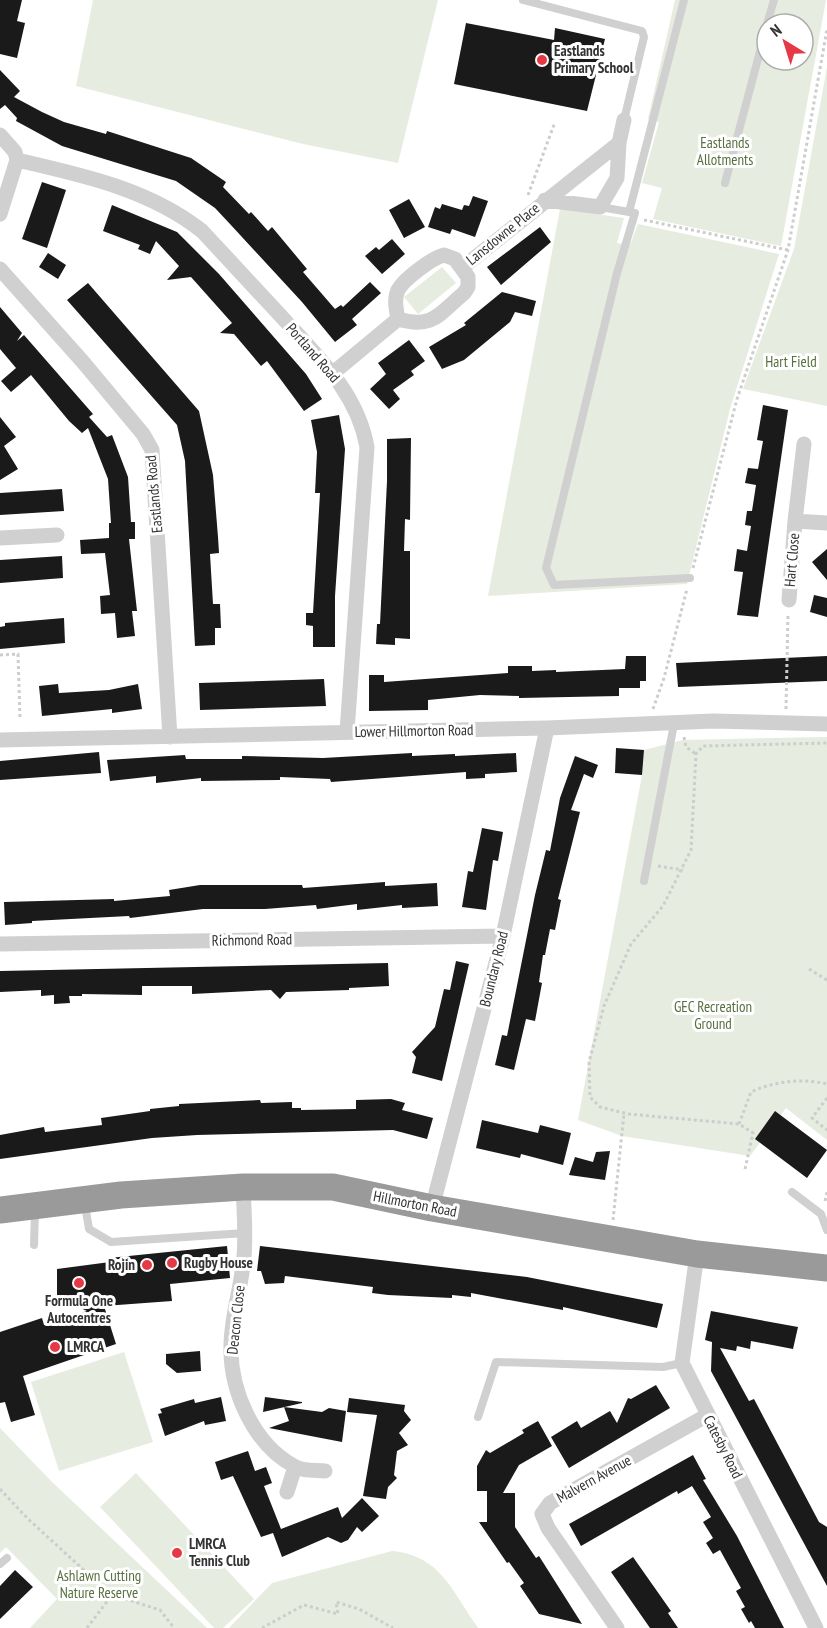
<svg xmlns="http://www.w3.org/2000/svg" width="827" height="1628" viewBox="0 0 827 1628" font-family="'PT Sans Narrow',sans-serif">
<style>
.green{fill:#e6ecdf;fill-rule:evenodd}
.building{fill:#1a1a1a}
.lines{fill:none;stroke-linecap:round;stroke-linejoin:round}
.path{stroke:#cdcdcd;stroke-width:3;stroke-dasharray:3 3;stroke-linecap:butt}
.lane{stroke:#d0d0d0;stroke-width:8}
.street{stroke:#d0d0d0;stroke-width:15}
.highway{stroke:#9a9a9a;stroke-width:27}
.poi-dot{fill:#e63946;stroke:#fff;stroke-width:2}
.labels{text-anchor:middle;stroke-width:6;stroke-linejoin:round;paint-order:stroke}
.poi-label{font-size:15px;font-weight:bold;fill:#333;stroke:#fff;text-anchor:start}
.park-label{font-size:15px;fill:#56703f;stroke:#fff}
.street-label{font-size:15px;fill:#333;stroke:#fff}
</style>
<rect width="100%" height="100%" fill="#fff"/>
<path class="green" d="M93,0h345l-40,163 -95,-19 -227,-58z
M675,0h151l-45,246 -128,-27 9,-31 -20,-5 17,-61 -11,-3zM767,24h36v36h-36z
M827,67v339l-84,-17 51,-140z
M560,209l64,9 -7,25 13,2 8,-21 141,30 -49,155 -43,175 -199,12z
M442,267l14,16 -38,31 -14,-17z
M827,737v403l-41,-32 -36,48 -128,-20 -44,-16 64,-345 2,-25 39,-10z
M124,1352l29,90 -94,29 -28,-89z
M0,1428l52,54 155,146h-177l27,-29 -51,-52 -6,6z
M136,1473l118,126 -31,29h-9l-114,-121z
M392,1551c48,4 60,40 86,77h-249l43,-45z"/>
<path class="building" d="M0,0h22l-5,21 8,2 -8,35 -17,-4z
M466,23l88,17 1,-12 50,11 -18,72 -133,-27z
M0,70l20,21 -6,6 28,15 22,10 42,12 1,-3 84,27 35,24 -3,5 26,27 2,-2 17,19 4,-4 35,42 -4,3 32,37 6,-4 2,2 27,-25 11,11 -29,26 5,6 -22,17 -33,-40 -72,-78 -15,-16 -39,-27 -114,-35 -46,-25 1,-3 -12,-13 -5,4z
M42,182l24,8 -19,58 -25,-9z
M473,196l15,5 -13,36 -23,-8 -2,5 -22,-7 7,-20 5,2 2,-5 20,6 2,-5 5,1z
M409,199l16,28 -21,11 -15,-28z
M112,205l65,27 42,42 87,100 16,25 -18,12 -37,-50 -6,5 -27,-32 -14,-1 12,-10 -41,-46 -24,3 12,-14 -23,-25 -6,13 -12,-5 2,-4 -37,-14z
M540,227l11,15 -50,43 -14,-18z
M392,239l13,15 -23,20 -17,-18 11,-9 3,3z
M48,253l18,12 -8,14 -19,-12z
M88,283l111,128 14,64 5,62 1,16 -9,1 3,50h7l1,24h-6v17l-20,1 -10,-185 -8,-36 -110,-125z
M502,292l34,9 -4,15 -17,-4 -5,10 -46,38 -22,9 -13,-22 37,-22 -2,-2z
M0,307l22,26 -5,8 7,-6 69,79 -4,3 18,20 5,-2 16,42 3,45h4v17h-6l8,72h-5l3,25 -18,2 -2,-25 -14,1 -1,-18 10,-1 -5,-42 -24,1 -1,-14 29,-2v-15h2l-3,-44 -20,-51 -6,5 -13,-12 -38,-46 -20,17 -10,-11 15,-13 -16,-19z
M409,340l16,21 -14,10 3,4 -21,15 7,9 -11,10 -19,-20 16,-15 -8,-11z
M763,405l25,5 -30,207 -21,-2 6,-43 -9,-1 3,-22 10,2 4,-25 -6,-1 2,-14h5l4,-26 -11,-2 3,-15 10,1 5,-28 -6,-1z
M339,415l6,34 -10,147v51h-22v-21l-7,-1v-12h7l7,-120h-5l2,-41 -6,-32z
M0,417l16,20 -12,9 14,23 -18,11z
M411,438l-1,82 -5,-1 -1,32h6v88l-15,-1v7l-19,-1 1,-20h3l7,-143v-42z
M62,489l2,22 -64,4v-22z
M827,549v31l-15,-18z
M62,556l1,22 -63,5v-23z
M814,595l13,3v19l-17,-5z
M64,618l1,25 -65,6v-22l5,-1v-3z
M626,656h20v25h-6v7h-21v8l-100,2v-2l-39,-1 -52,5v10l-59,1v-36h15v7l124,-9v-7h24v5l24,-1v2l69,-3z
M827,656v25l-149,6 -2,-24z
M324,679l2,27 -126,4 -1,-27z
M58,684l1,9 50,-3 29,-6 4,25 -30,4v-4l-70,7 -3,-30z
M616,748l28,2 -2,25 -27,-2z
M99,752l2,21 -101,7v-19z
M412,753v3l43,-2v2l61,-3 1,19 -32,2v4l-19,1v-7l-135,10 -1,-3 -50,-2v3l-79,1v-3l-45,5v-7l-46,5 -3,-21 78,-5 1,4h56v-3l81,2z
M575,756l23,9 -5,13 -9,-4 -13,36 9,2 -22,87 3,1 -6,30 -5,-1 -5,26h-2l-4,27 3,1 -7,38 -9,-2 -12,51 -19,-5 7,-30 5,1 28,-141 11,-45 4,1 10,-53z
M482,828l21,4 -5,29 -5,-1 -7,50 -24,-3 6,-36 5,1z
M385,882v4l52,-3 1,23 -36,2v-3l-45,5v-6l-40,5 -1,-4 -51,4h-62l-73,9 -1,-2 -97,5v2l-27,2 -1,-23 110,-3v2l56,-5 -1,-6 31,-5h102l1,3z
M456,961l13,3 -27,117 -30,-8 4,-16 -4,-5 23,-25 9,-38 6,1z
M388,963l1,23 -40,2v2l-63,2 -6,7 -9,-9 -79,4v-8h-50v9l-60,-1v2h-13l1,7 -16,1v-9l-13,1v-6l-41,2v-21z
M391,1099l14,4 -3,7 31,8 -6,21 -34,-9 -196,5 -45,3 -152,21v-24l44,-8 1,5 57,-7 -1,-7 49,-7v-2l29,-3v-2l81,-4 1,3 31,-1v6h9v2l55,-1v-9z
M775,1111l52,39 -20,28 -52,-39z
M482,1120l56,13 2,-8 31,8 -8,32 -42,-11 -1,4 -44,-10z
M610,1151l-5,29 -36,-5 6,-18 18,5 3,-10z
M227,1246l3,32 -60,6 2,17 -68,5 12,38 -93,32 12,39 -24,7 -6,-20 -5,1v-71l42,-14 2,7 43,-14 -30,-14v-28l53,-7 -1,-4z
M260,1246l267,31 136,27 -6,24 -94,-21v3l-92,-17v4l-19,-2v3l-64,-3 -16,-2 1,-6 -88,-11 -1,7 -19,1 -4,-13h-4z
M711,1311l87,16 -5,22 -42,-8 -1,8 -13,-3 -1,5 -16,-3 29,53 5,-2 65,123 8,5v59l-116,-215 1,-29 -7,-2z
M200,1351l1,20 -24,2 -11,-9v-10z
M656,1385l14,23 -101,60 -18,-31 26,-16 4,7 29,-17 7,12 11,-25 3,1z
M221,1397l5,24 -21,4 -1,-4 -39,15 -7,-22 4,-1 -2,-4 34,-10 1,4z
M265,1397l37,5v1l-39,9z
M349,1398l56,7 -1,6 7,9 -12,13 9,12 -11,6 -3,24 3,3 -9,9 -2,12 -23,-3 14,-81 -30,-3z
M284,1407l38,5 7,-4 17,3 -4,31 -73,-14 20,-7z
M538,1421l14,25 -33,19 -16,28h12v34l21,31 3,-2 43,68 -43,-10 -19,-28 4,-3 -15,-21 -2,1 -28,-41h8v-31h-10v-25l9,-16 4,3 34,-20 -2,-3z
M248,1451l7,20 11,-4 6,16 -8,3 17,43 57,-22 4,11 20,-20 17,18 -17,16 -5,-5 -9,13 -7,3 -13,-6 -46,20 -9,-24 -12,4 -28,-61 -12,4 -6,-18z
M693,1455l13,24 -3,1 34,56 47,92h-29l-4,-7 -2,2 -8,-14 4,-2 -9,-16 5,-3 -21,-38 -7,4 -7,-11 7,-5 -10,-16 8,-5 -19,-31 -14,8 -1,-3 -96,55 -12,-22z
M633,1557l38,54 -3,2 10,15h-28l-39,-56z
M15,1570l18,17 -33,32v-33z"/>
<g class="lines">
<path class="path" d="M528,195l27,-73
M644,220l144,30
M693,568l44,-169 51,-149 39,-221
M0,655l18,-1 2,64
M653,709l11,-31 23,-89
M786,709l2,-95
M684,737l2,10 10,7
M658,866l25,4
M809,969l18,11
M827,1098l-15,20 15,12
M739,1124l12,-32c24,-11 51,-14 76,-8
M745,1169l8,-36 -14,-9 -111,-10 -28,-7 -10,-10 -1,-35 15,-56 27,-62 32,-38 28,-56 5,-96 7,-8 124,-3
M825,1201l2,-9
M613,1220l11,-107
M0,1489l27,29 83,76 50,16 14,18
M87,1628l25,-33
M262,1628l42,-23 34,9 -2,-12 23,7 34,19"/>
<path class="lane" d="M523,0l119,31 2,6 -20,83
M767,24l7,-24
M725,183l42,-158
M600,207l35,6 -18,60 -71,295 8,17 136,-7
M629,212l55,-212
M644,881l30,-157
M792,1192l29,22 6,16
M85,1205l4,24 22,13 134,-9
M34,1245l1,-34
M478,1417l18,-55 167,5 19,-4
M0,1564l7,-6"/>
<path class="street" d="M0,135l15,17 2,8c65,15 132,29 185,71 26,28 52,56 78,84 36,40 77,76 87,132l-20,285
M545,200l55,7 17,-29 2,-35
M0,214l17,-54
M444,255l11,4 13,18v10l-4,6c-26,22 -31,36 -66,26 -2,-10 -4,-20 0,-29 6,-11 34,-32 46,-35z
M462,268l157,-125 5,-23
M0,269l83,93 60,72 9,16 18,287
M333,373l65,-54
M795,521l9,-77
M0,538l57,-3
M789,600l6,-79 32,2
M0,740l547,-12 166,-7 114,3
M0,944l503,-8
M243,1187c1,23 3,46 1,69 -2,30 -13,60 -13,90 -1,44 22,98 63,120 7,5 22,4 31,5
M432,1208l71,-272 44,-208
M697,1254l-15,109 134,265
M287,1492l8,-25
M617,1628l-69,-100 -6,-14 8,-11 156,-87"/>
<path class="highway" d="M0,1210l121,-15 122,-8h90l99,21 265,46 130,14"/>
</g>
<g class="poi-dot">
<circle cx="542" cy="60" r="6"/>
<circle cx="172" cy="1263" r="6"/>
<circle cx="147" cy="1265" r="6"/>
<circle cx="79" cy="1283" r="6"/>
<circle cx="55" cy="1347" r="6"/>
<circle cx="177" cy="1553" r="6"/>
</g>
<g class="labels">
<g class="poi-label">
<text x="554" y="56">Eastlands<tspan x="554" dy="17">Primary School</tspan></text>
<text x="184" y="1268">Rugby House</text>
<text x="135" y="1270" text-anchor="end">Rojin</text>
<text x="79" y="1306" text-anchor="middle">Formula One<tspan x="79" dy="17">Autocentres</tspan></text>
<text x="67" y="1352">LMRCA</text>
<text x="189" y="1549">LMRCA<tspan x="189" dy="17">Tennis Club</tspan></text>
</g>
<g class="park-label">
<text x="725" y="148">Eastlands<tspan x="725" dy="17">Allotments</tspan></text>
<text x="791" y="367">Hart Field</text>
<text x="713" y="1012">GEC Recreation<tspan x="713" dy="17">Ground</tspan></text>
<text x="99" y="1581">Ashlawn Cutting<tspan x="99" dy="17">Nature Reserve</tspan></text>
</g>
<g class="street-label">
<text transform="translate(503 234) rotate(-39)" y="5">Lansdowne Place</text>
<text transform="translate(313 353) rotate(49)" y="5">Portland Road</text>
<text transform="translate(154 494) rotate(-95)" y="5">Eastlands Road</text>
<text transform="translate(792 560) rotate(-85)" y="5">Hart Close</text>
<text transform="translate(414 731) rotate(-1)" y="5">Lower Hillmorton Road</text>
<text transform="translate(252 940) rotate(-1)" y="5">Richmond Road</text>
<text transform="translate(494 969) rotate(-76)" y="5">Boundary Road</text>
<text transform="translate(415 1204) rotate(11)" y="5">Hillmorton Road</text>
<text transform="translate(236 1320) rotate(-84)" y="5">Deacon Close</text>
<text transform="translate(723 1447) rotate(63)" y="5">Catesby Road</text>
<text transform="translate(594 1479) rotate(-29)" y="5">Malvern Avenue</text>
</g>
</g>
<g transform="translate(785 42) rotate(322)"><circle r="28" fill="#ffffff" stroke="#adadad" stroke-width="1.5"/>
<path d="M0-4.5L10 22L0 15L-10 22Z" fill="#e63946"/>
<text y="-9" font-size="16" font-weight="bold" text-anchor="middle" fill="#333333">N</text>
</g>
</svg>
